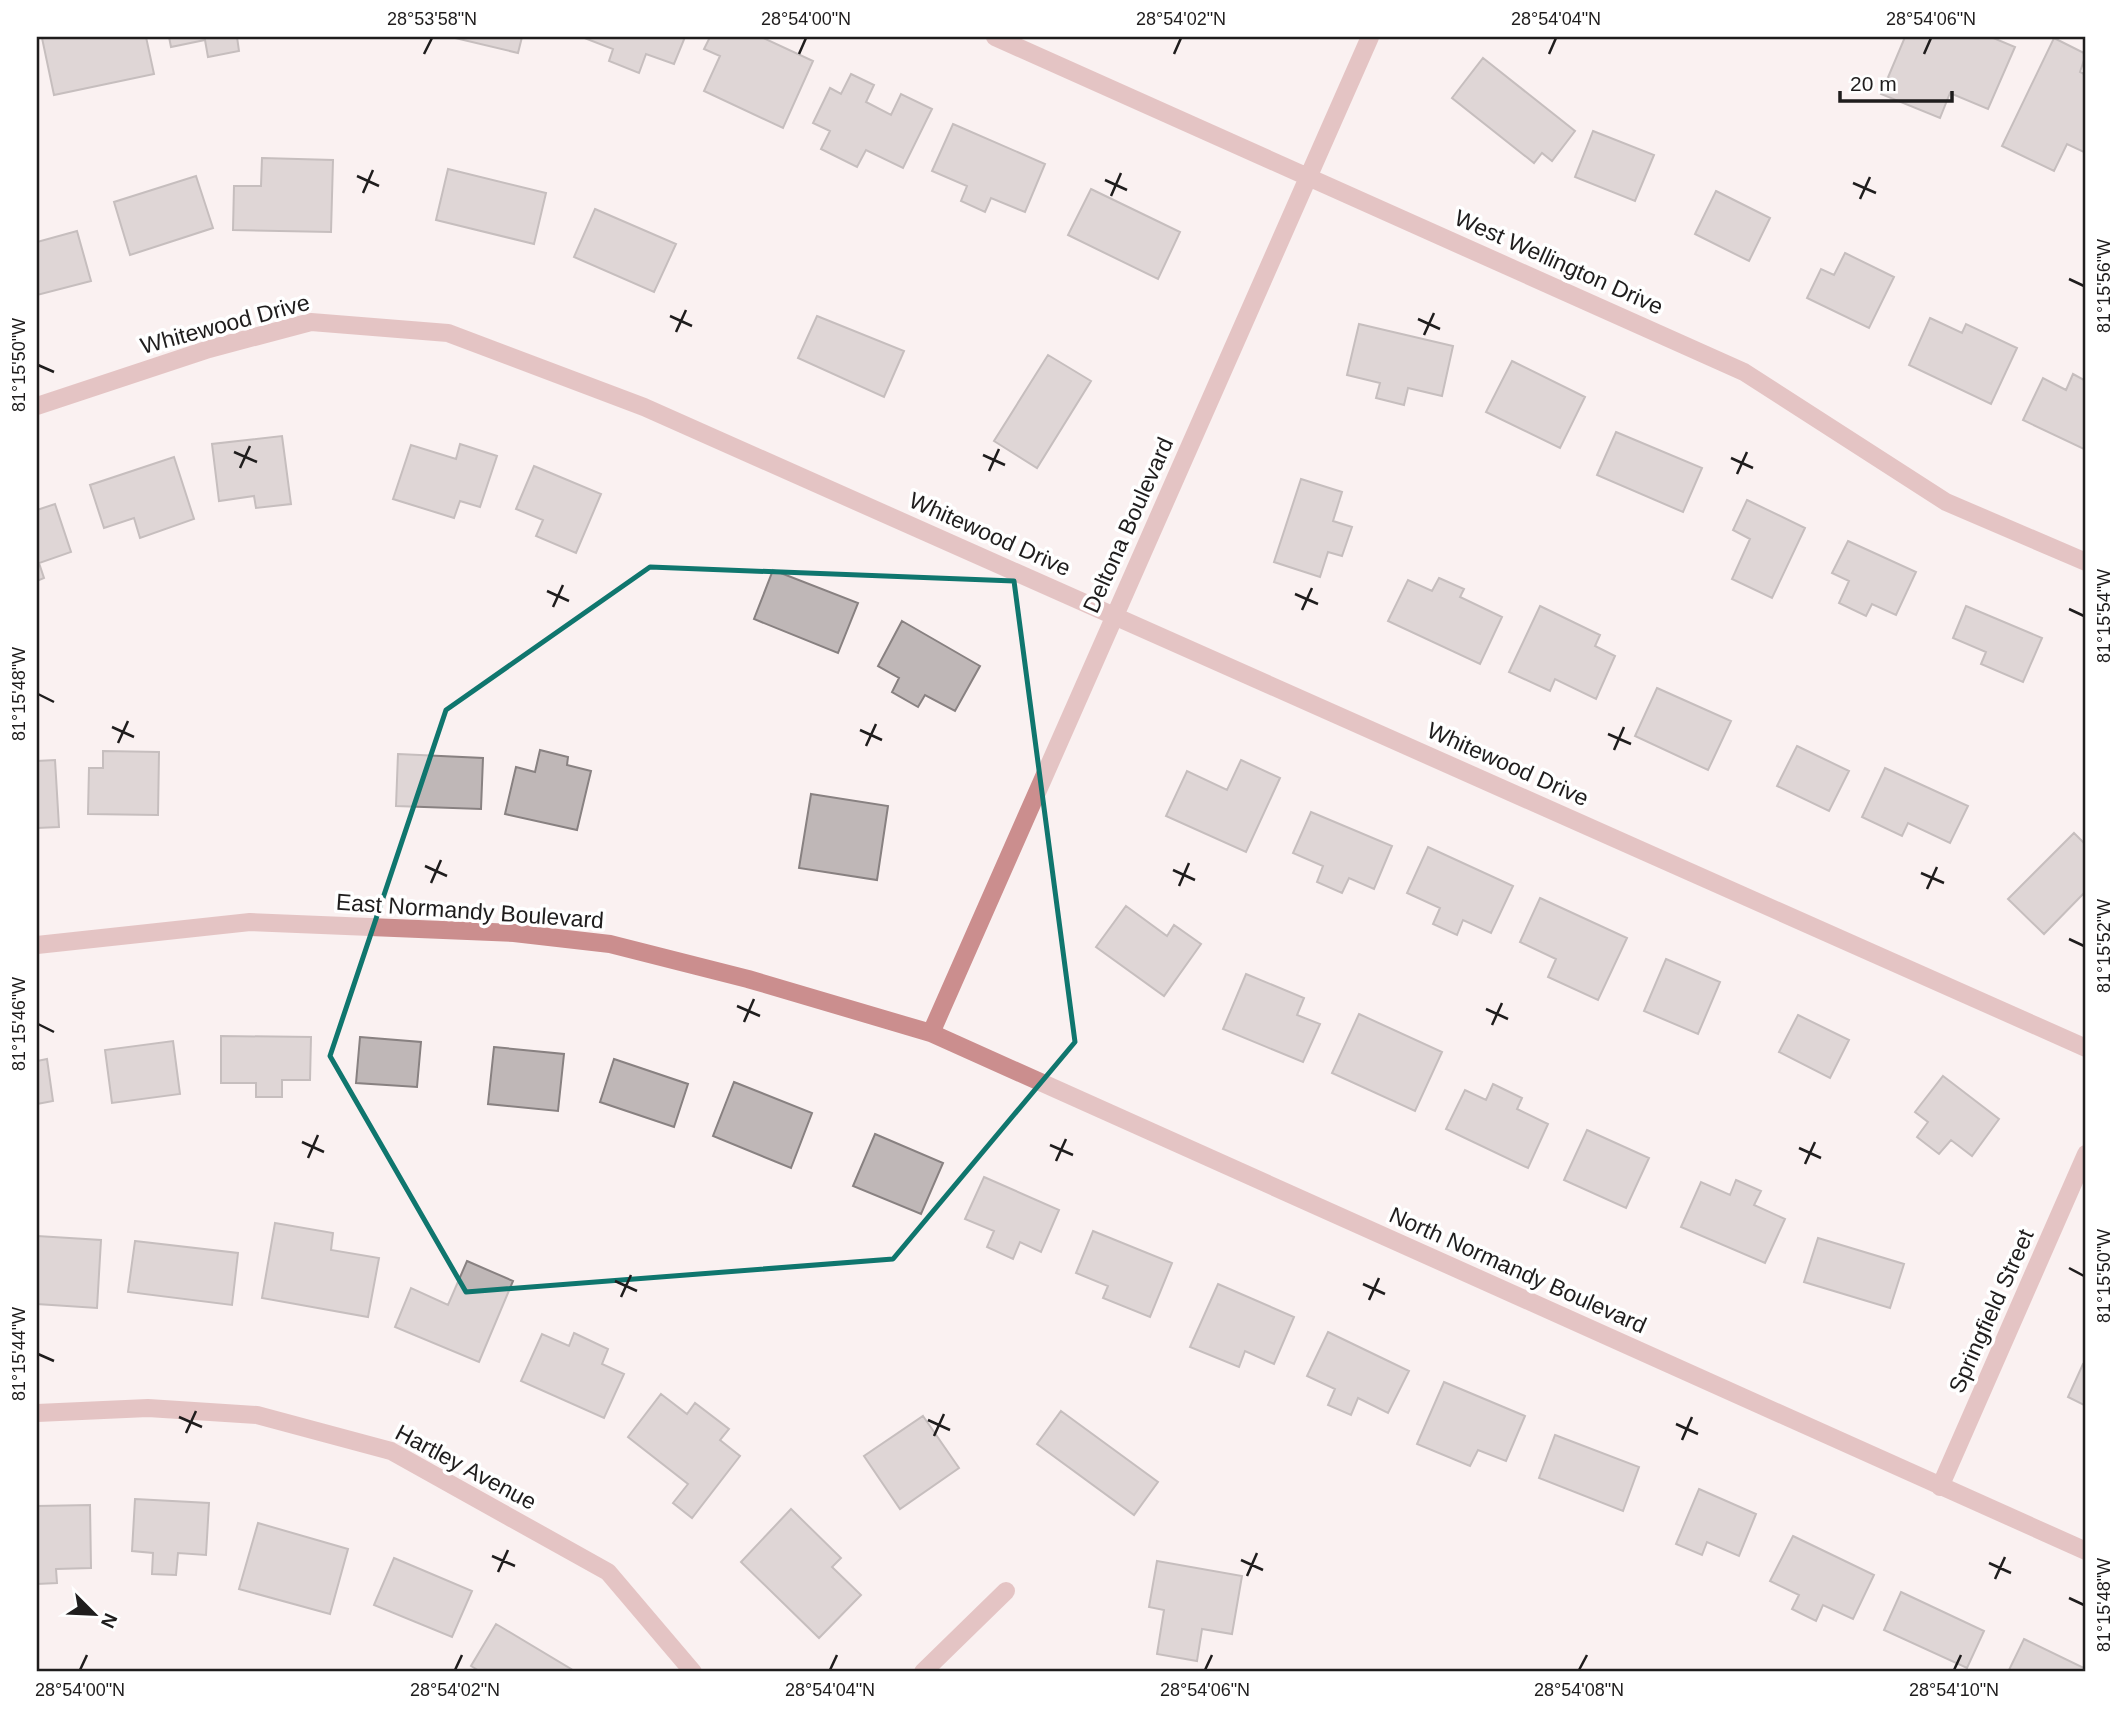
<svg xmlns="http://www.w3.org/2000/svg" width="2123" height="1709" viewBox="0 0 2123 1709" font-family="Arial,sans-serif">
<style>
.building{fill:#bfb7b7;stroke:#888181;stroke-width:2}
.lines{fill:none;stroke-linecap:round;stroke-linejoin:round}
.minor{stroke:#cb8e8e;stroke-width:18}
.marked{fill:none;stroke:#0f766e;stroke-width:5;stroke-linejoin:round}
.ticks{fill:none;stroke:#1f1d1d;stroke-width:2.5}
.labels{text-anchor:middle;stroke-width:7;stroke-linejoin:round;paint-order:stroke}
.street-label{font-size:23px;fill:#1f1d1d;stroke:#fff}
.neatline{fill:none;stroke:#1f1d1d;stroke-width:2.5}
.ticks-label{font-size:18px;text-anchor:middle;fill:#1f1d1d}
</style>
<rect width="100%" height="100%" fill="#faf1f1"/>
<path class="building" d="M146,37l8,37 -100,21 -12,-57z
M169,37h68l2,14 -31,6 -3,-17 -34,7z
M451,37h71l-4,16z
M582,37h103l-11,27 -28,-10 -7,19 -30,-12 4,-12z
M710,37h51l52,24 -30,67 -79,-37 16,-35 -16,-7z
M1905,37h86l24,10 -27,62 -38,-16 -10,25 -59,-24z
M2054,38l32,16 -6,18 6,3v78l-19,-9 -13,27 -52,-25z
M1483,58l92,73 -23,30 -10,-8 -8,10 -82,-65z
M851,74l23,11 -8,17 25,13 10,-21 31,15 -29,59 -37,-18 -9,17 -36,-18 9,-18 -17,-8 17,-35 11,6z
M953,124l92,40 -20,48 -34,-14 -6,14 -24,-11 6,-15 -35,-15z
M1593,131l61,24 -19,46 -60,-24z
M262,158l71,2 -2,72 -98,-2 1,-44h27z
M448,169l98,24 -12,51 -98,-24z
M196,176l17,52 -83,27 -16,-53z
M1091,189l89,43 -22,47 -90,-44z
M1716,191l54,27 -21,43 -54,-27z
M595,209l81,35 -22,48 -80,-35z
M77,231l14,50 -54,14v-53z
M1845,253l49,24 -25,51 -62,-30 14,-29 13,6z
M817,316l87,35 -20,46 -86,-39z
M1930,318l32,15 4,-9 51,24 -26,56 -82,-39z
M1359,324l94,22 -11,50 -34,-8 -4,17 -28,-7 4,-15 -33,-8z
M1048,355l43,26 -54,87 -43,-27z
M1512,361l73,36 -25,51 -74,-36z
M2073,374l13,7v69l-63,-30 20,-42 23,12z
M1616,432l86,36 -19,44 -86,-37z
M282,436l9,68 -35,4 -2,-12 -35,5 -7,-57z
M460,444l37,12 -17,51 -20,-6 -6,17 -61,-19 18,-54 45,14z
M174,457l20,62 -54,19 -6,-20 -30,10 -14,-43z
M534,466l67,28 -25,59 -40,-17 7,-16 -27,-11z
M1301,479l41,13 -9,29 19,6 -10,29 -14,-4 -8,25 -46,-15z
M1747,500l58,28 -33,70 -40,-19 18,-40 -17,-9z
M55,504l16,48 -32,11 5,15 -7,3v-71z
M1848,541l68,31 -20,43 -24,-11 -6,12 -27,-13 10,-22 -17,-8z
M773,570l85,33 -20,50 -84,-34z
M1439,578l25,11 -4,8 42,20 -22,47 -92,-43 20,-41 24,11z
M1540,606l60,29 -5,11 20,10 -19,43 -41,-20 -5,12 -41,-19z
M1966,606l76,32 -19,44 -42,-18 5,-12 -33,-14z
M902,621l78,45 -25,45 -30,-16 -7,12 -26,-15 7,-14 -21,-12z
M1657,688l74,33 -23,49 -73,-34z
M1797,746l52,25 -20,40 -52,-25z
M540,750l28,7 -1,8 24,6 -14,59 -72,-16 11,-47 19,5z
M103,751l56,1 -1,63 -70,-1 1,-46h14z
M398,754l85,4 -2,51 -85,-3z
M55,760l4,67 -22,1v-67z
M1241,760l39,18 -34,74 -80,-36 21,-45 40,19z
M1885,768l83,38 -18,37 -42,-20 -6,13 -40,-19z
M811,794l77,12 -11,74 -78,-12z
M1311,812l81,34 -18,43 -25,-11 -7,15 -25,-11 6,-16 -30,-13z
M2074,833l12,12v46l-42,43 -36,-35z
M1428,847l85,39 -22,47 -28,-13 -6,15 -24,-11 7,-16 -33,-15z
M1540,898l87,40 -29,62 -50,-23 8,-18 -36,-17z
M1126,906l41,30 7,-11 27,19 -37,52 -68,-49z
M1666,959l54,23 -22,52 -54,-23z
M1246,974l58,24 -7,17 23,9 -17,38 -80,-33z
M1359,1014l83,38 -27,59 -83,-38z
M1798,1015l51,25 -19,38 -51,-26z
M221,1036l90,1 -1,43h-28v17h-26v-14h-35z
M360,1037l61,5 -4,45 -61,-4z
M173,1041l7,53 -68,9 -7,-53z
M494,1047l70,7 -6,57 -70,-7z
M47,1059l6,42 -16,3v-43z
M614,1059l74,25 -14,43 -74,-25z
M1943,1076l56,43 -27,37 -21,-16 -12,14 -22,-17 11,-15 -13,-10z
M734,1082l78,31 -21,55 -78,-32z
M1493,1084l29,14 -5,11 31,15 -20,44 -82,-39 19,-39 21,10z
M1587,1130l62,28 -23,50 -62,-28z
M875,1134l68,29 -22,51 -68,-28z
M984,1177l75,33 -18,42 -21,-10 -7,17 -26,-12 7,-16 -29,-12z
M1736,1180l25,11 -7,14 31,14 -20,44 -84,-36 20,-45 29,13z
M275,1223l58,10 -2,17 48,8 -11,59 -106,-19z
M1093,1231l79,32 -22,54 -47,-19 5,-12 -32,-13z
M37,1236l64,4 -4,68 -60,-4z
M1818,1238l86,26 -14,44 -86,-26z
M135,1241l103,12 -6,52 -104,-13z
M467,1261l46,20 -34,81 -84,-35 16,-39 37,17z
M1218,1284l76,33 -20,47 -29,-13 -6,16 -49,-20z
M1328,1332l81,39 -21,42 -30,-15 -7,17 -23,-10 7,-16 -28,-13z
M574,1333l34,16 -6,15 22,10 -20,44 -83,-37 21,-47 27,12z
M2083,1364l3,1v41l-18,-9z
M1444,1382l81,34 -19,45 -28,-11 -8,16 -53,-22z
M661,1394l26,20 8,-11 34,26 -9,11 20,16 -48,62 -19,-15 15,-19 -60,-47z
M1061,1411l97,71 -24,33 -97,-71z
M923,1416l36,52 -59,41 -36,-53z
M1555,1435l84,32 -16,44 -84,-33z
M1699,1489l57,25 -17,42 -32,-14 -5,13 -26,-11z
M135,1499l74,4 -3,52 -28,-2 -2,22 -24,-1 1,-21 -21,-2z
M90,1505l1,63 -35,1 1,14 -20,1v-78z
M791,1509l50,49 -9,9 29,28 -42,43 -78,-76z
M258,1523l90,26 -18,65 -91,-25z
M1793,1536l81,39 -21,44 -30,-14 -7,16 -24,-12 7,-14 -29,-14z
M394,1558l78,33 -20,46 -78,-32z
M1157,1561l85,15 -10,58 -30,-5 -5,32 -40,-7 7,-44 -15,-3z
M1901,1592l83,39 -17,37 -83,-38z
M496,1624l75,45 -3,3h-87l-10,-6z
M2024,1639l62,30 -1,3h-77z"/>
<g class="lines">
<path class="minor" d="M995,37l749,335 202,130 140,60
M37,406l172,-57 102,-27 137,11 196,74 1442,641
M37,945l213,-23 264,11 96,11 138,35 183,54 1155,518
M931,1033l439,-996
M37,1413l111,-5 109,7 134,36 217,121 85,100
M1940,1487l146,-333
M923,1672l83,-81"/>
</g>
<path d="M0 0H2123V1709H0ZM650,567l364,14 61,461 -182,217 -427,33 -136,-236 116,-346z" fill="#faf1f1" fill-opacity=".55" fill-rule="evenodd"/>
<path class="marked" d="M650,567l364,14 61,461 -182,217 -427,33 -136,-236 116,-346z"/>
<path class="ticks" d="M424,54l8,-16M799,54l7,-16M1174,54l7,-16M1549,54l7,-16M1924,54l7,-16M357,176l22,10M1105,180l22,10M1853,183l23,10M363,193l10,-23M1111,196l10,-23M1860,199l10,-22M2069,279l15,7M670,316l22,10M1418,319l22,10M676,332l10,-22M1424,335l10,-22M38,365l16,7M234,452l23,10M983,455l22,10M1731,458l22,10M240,468l10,-22M989,471l10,-22M1737,474l10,-22M547,591l22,10M1295,594l23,10M553,607l10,-22M2069,609l15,7M1302,610l10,-22M38,694l16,8M112,727l22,10M860,730l22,10M1608,734l23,10M118,743l10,-22M866,746l10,-22M1614,750l10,-23M425,866l22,10M1173,870l22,10M1921,873l23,10M431,883l10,-23M1179,886l10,-23M1927,889l10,-22M2069,939l15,7M737,1006l23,10M1486,1009l22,10M744,1022l10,-23M38,1024l16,8M1492,1025l10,-22M302,1142l22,10M1050,1145l23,10M1799,1148l22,10M308,1158l10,-23M1056,1161l10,-22M1805,1164l10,-22M2069,1268l15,8M615,1281l22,10M1363,1284l22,10M621,1297l10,-22M1369,1300l10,-22M38,1354l16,7M179,1417l23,10M928,1420l22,10M1676,1424l22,10M186,1433l10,-22M934,1436l10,-22M1682,1440l10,-23M492,1556l23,10M1241,1560l22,10M1989,1563l22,10M498,1572l10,-22M1247,1576l10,-23M1995,1579l10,-22M2069,1598l15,7M80,1670l7,-15M455,1670l7,-15M830,1670l7,-15M1205,1670l7,-15M1579,1670l8,-15M1954,1670l7,-15"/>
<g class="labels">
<g class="street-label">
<text transform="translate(1559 262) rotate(24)" y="8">West Wellington Drive</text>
<text transform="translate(225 324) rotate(-15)" y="8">Whitewood Drive</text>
<text transform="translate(1128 525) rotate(-66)" y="8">Deltona Boulevard</text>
<text transform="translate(990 534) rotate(24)" y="8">Whitewood Drive</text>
<text transform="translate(1508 764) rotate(24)" y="8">Whitewood Drive</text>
<text transform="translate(470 911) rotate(4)" y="8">East Normandy Boulevard</text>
<text transform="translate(1518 1270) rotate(24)" y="8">North Normandy Boulevard</text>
<text transform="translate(1991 1311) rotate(-66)" y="8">Springfield Street</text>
<text transform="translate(466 1467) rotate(28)" y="8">Hartley Avenue</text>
</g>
</g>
<rect width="2123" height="1709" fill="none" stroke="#ffffff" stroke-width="77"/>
<g transform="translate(94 1614) rotate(114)" stroke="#ffffff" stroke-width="5" paint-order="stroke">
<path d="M0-5L12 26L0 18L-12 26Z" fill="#1f1d1d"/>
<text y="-10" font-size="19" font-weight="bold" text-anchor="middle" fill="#1f1d1d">N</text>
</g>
<path d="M1840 91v10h112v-10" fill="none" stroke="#1f1d1d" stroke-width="3.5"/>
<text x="1850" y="91" font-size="21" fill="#1f1d1d" stroke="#ffffff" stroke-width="5" paint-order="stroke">20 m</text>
<rect x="38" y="38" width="2046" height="1632" class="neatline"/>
<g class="ticks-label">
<text x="432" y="25">28°53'58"N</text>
<text x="806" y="25">28°54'00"N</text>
<text x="1181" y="25">28°54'02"N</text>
<text x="1556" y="25">28°54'04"N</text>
<text x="1931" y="25">28°54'06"N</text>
<text transform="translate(2104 286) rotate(-90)" y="6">81°15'56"W</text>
<text transform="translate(19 365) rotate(-90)" y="6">81°15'50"W</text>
<text transform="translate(2104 616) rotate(-90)" y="6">81°15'54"W</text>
<text transform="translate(19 694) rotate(-90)" y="6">81°15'48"W</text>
<text transform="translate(2104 946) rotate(-90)" y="6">81°15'52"W</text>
<text transform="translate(19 1024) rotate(-90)" y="6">81°15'46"W</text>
<text transform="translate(2104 1276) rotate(-90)" y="6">81°15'50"W</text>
<text transform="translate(19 1354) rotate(-90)" y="6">81°15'44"W</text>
<text transform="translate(2104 1605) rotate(-90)" y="6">81°15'48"W</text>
<text x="80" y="1696">28°54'00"N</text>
<text x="455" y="1696">28°54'02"N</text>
<text x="830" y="1696">28°54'04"N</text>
<text x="1205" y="1696">28°54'06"N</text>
<text x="1579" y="1696">28°54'08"N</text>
<text x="1954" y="1696">28°54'10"N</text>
</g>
</svg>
